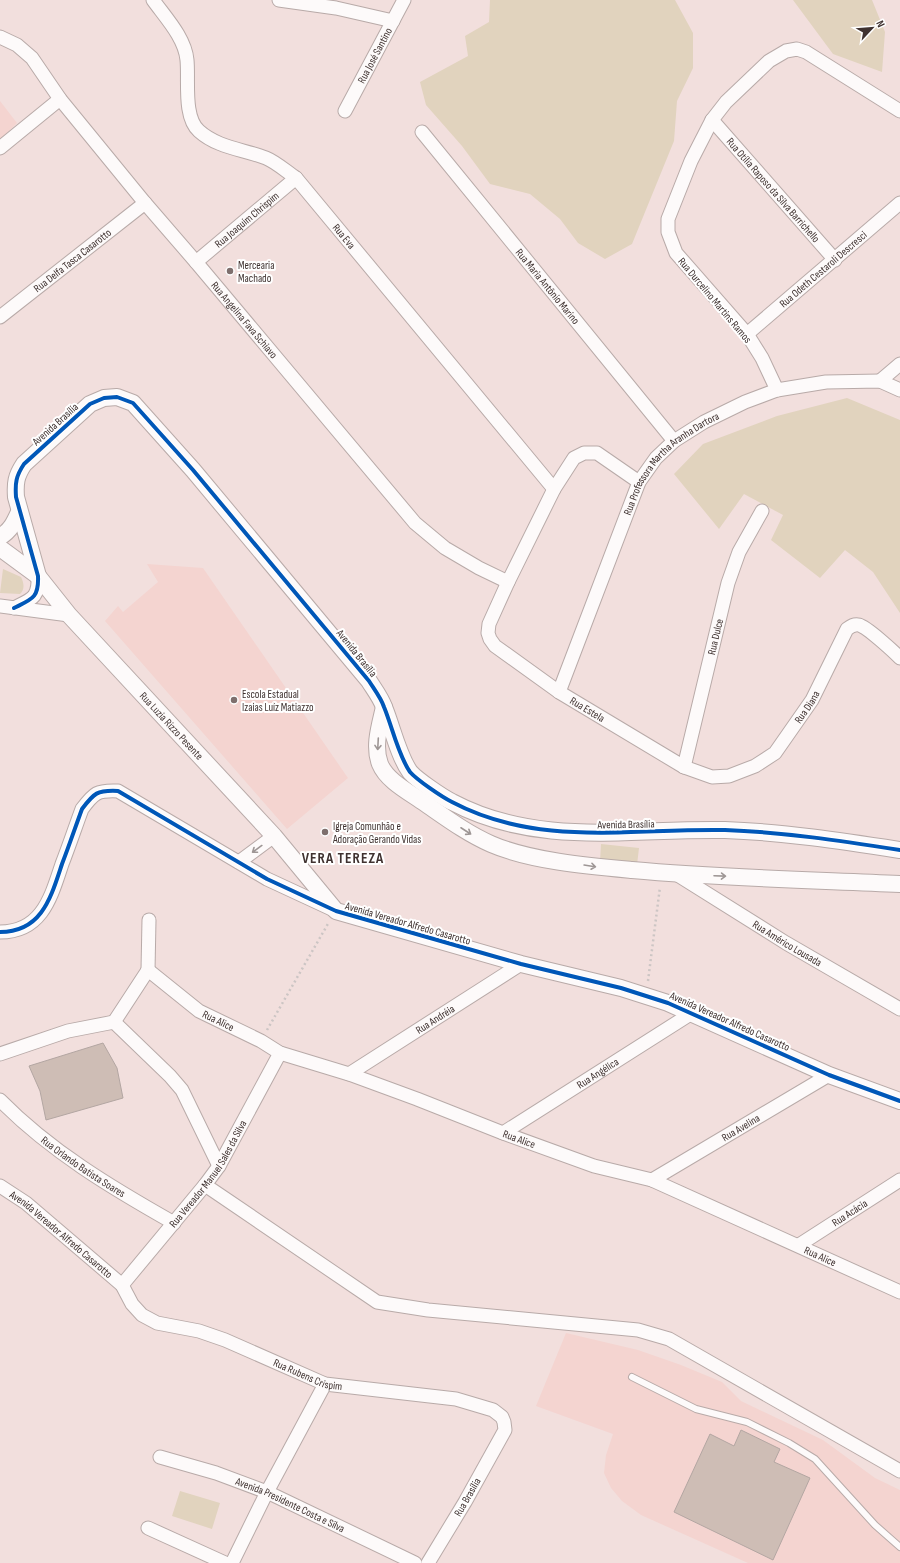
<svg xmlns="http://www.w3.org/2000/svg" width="900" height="1563" viewBox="0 0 900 1563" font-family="'Sofia Sans Condensed',sans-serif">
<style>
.built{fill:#f4d4d0}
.green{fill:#e1d3be}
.building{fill:#cebdb5;stroke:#b3a6a2}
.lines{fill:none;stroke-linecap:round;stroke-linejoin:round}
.service-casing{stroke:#b8aaa8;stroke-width:8}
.minor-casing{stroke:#b8aaa8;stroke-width:15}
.tertiary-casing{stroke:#b8aaa8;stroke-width:18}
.path{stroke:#ccc5c4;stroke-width:2.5;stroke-dasharray:2 3;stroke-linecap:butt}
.service{stroke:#fdfafa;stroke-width:6}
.minor{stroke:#fdfafa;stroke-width:13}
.tertiary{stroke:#fdfafa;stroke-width:16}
.cycleway-casing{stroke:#fff;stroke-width:6}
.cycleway{stroke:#0057b8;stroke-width:4}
.oneway{stroke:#9e9695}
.poi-dot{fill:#7e6f6d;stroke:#fff;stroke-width:1.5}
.labels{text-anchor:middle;stroke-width:4;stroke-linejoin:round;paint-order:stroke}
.street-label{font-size:11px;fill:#3f3230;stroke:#fff}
.poi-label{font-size:11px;fill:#3f3230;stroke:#fff;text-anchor:start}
.district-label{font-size:15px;font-weight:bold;letter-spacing:1px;fill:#3f3230;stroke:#fff}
</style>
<rect width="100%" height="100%" fill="#f2dfdd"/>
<path class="built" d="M0,101l17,22 -17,17z
M147,564l56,4 145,210 -61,51 -182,-208 13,-15 5,6 35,-30z
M566,1333l72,17 43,15 41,17 19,19 82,39 52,38 25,12v73h-152l-107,-48 -19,-14 -11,-13 -7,-15 2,-18 7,-21 -77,-28z"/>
<path class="green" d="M490,0h185l18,33v35l-16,33 -3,40 -42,103 -27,15 -27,-16 -18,-24 -30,-25 -40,-10 -28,-38 -36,-41 -6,-23 48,-26 -3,-20 24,-14z
M793,0h79l13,32 -3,40 -49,-18z
M847,398l53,22v193l-27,-41 -28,-22 -25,28 -49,-38 12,-25 -39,-21 -25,35 -45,-55 29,-30 74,-28z
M3,569l18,8c3,6 4,12 -1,17l-20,-1z
M601,844l38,4 -2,17 -37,-3z
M180,1491l40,12 -8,26 -40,-13z"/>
<path class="building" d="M103,1043l14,25 6,30 -77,22 -6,-29 -11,-25z
M741,1430l39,19 -6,13 36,16 -37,82 -99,-48 36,-78 24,12z"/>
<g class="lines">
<defs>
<path id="service" d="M632,1377l64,32 51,13 42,21 26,16 60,66 25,22"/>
<g id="minor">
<path id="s1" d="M153,0c13,18 32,38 34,60 2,20 -4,57 12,71 19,17 44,18 67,27 10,4 21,14 30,20l258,311"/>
<path d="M279,0l57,8 57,13"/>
<path id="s2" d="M0,37l17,8 15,13 28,41 85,104 51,59 219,261 30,25 34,20 29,14"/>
<path id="s3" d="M345,111l59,-111"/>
<path id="s4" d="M712,120l123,140"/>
<path id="s5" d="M422,132l252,309"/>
<path d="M0,148l60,-49"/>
<path id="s6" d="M196,262l100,-84"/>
<path id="s7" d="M0,317l145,-114"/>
<path id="s8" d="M747,334l153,-131"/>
<path d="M880,381l20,-17"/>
<path d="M777,390l-15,-32 -15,-24 -71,-81 -8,-21v-13l23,-58 21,-41 14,-18 43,-41 17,-10 11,-2 9,3 94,59"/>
<path id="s9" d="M639,482l-42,-29h-13l-10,5 -20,31 -46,93 -19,42 -1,9 2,6 5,7 64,46 125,75 28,10 17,-1 26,-10 20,-13 37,-53 35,-71c4,-3 7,-5 12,-4 8,2 34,26 41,33"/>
<path d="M0,606l69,9"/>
<path d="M14,608c18,-9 25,-10 24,-32"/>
<path id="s10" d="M559,692l80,-210 17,-24 18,-17 30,-19 41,-20 32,-12 49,-8 54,-1 20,9"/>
<path id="s11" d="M684,767l44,-184 11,-31 23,-41"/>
<path d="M239,862l35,-26"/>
<path id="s12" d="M676,874l110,69 114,66"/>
<path d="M0,932c42,0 51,-35 62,-68 7,-18 13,-36 20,-55 12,-16 15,-19 36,-18l149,88 69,32"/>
<path id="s13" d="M148,970l51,41 62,30 19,12 69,21 68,25 86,34 91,33 58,14 248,112"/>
<path d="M148,970l1,-50"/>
<path d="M114,1022l34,-52"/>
<path d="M0,1054l68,-23 46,-9 56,54 12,14 37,76"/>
<path id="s14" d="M349,1074l172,-110"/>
<path id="s15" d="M0,1100c50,51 112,88 174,123"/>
<path id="s16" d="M503,1133l189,-120"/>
<path id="s17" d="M652,1180l177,-105"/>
<path d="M205,1185l172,117 51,8 210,20 31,9 231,132"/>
<path id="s18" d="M0,1186l26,17 96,82 10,19 10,11 15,8 42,8 26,9 100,44 131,15 37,11 9,7 2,5 1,8 -40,72 -37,61"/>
<path id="s19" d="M799,1245l101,-65"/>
<path id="s20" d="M122,1285l83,-100 14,-19 61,-113"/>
<path id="s21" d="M160,1457l56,16 51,19 148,71"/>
<path d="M148,1528l77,35"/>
<path d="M232,1563l35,-71 58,-108"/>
</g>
<g id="tertiary">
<path d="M0,537c11,-7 14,-14 19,-25"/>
<path id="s22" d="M0,548l38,28 31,39 205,221 62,75 185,53 100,24 47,15 161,72 71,26"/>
<path d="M38,576l-22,-79c-1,-14 0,-21 8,-33l66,-60 14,-6 13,-1 16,6 60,67 176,211c5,8 12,17 15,26 8,19 14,48 26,65 7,8 32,25 42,30 87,46 179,26 273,28 58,2 117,11 175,20"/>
<path d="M384,707c-4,18 -11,39 -4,57 7,17 29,28 43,38 22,15 43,31 68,42 39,17 97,22 141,26 89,8 179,10 268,14"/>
</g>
</defs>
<use href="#service" class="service-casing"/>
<use href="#minor" class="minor-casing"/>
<use href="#tertiary" class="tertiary-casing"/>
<path class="path" d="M648,981l12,-94
M267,1030l62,-108"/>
<use href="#service" class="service"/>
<use href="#minor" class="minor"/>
<use href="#tertiary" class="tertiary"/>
<defs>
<path id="cycleway" d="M14,608c18,-9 25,-10 24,-32l-22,-79c-1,-14 0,-21 8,-33l66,-60 14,-6 13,-1 16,6 60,67 176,211c5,8 12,17 15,26 8,19 14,48 26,65 7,8 32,25 42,30 87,46 179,26 273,28 58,2 117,11 175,20
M0,932c42,0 51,-35 62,-68 7,-18 13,-36 20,-55 12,-16 15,-19 36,-18l149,88 69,32 185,53 100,24 47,15 161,72 71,26"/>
</defs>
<use href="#cycleway" class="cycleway-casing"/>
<use href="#cycleway" class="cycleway"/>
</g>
<defs><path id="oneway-shaft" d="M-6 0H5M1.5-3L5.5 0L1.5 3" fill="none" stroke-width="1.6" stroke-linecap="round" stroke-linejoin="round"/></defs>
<g class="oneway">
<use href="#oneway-shaft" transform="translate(378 744) rotate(93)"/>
<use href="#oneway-shaft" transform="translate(466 831) rotate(33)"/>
<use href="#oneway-shaft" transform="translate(257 849) rotate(144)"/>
<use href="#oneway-shaft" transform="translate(590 866) rotate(9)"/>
<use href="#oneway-shaft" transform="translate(720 876) rotate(2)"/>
</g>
<g class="poi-dot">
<circle cx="230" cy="271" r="4"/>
<circle cx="234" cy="700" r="4"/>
<circle cx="325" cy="832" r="4"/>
</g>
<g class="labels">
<g class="street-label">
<text dy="4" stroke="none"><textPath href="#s3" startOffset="63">Rua José Santino</textPath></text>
<text dy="4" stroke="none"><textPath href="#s4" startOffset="93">Rua Otília Raposo da Silva Barrichello</textPath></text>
<text dy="4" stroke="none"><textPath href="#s6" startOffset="66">Rua Joaquim Chrispim</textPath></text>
<text dy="4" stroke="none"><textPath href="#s1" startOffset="328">Rua Eva</textPath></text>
<text dy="4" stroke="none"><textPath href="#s7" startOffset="92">Rua Delfa Tasca Casarotto</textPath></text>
<text dy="4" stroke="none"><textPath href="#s8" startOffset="100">Rua Odeth Cestaroli Descresci</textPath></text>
<text dy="4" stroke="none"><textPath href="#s5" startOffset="199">Rua Maria Antônio Marino</textPath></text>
<text transform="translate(715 300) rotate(50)" y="4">Rua Durcelino Martins Ramos</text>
<text dy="4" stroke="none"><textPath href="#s2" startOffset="376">Rua Angelina Fava Schiavo</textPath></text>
<text transform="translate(55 424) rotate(-42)" y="4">Avenida Brasília</text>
<text dy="4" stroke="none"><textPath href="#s10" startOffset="260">Rua Professora Martha Aranha Dartora</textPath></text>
<text dy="4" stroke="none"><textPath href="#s11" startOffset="134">Rua Dulce</textPath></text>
<text transform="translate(357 653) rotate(51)" y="4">Avenida Brasília</text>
<text dy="4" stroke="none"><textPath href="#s9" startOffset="665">Rua Diana</textPath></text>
<text dy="4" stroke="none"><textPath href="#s9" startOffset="398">Rua Estela</textPath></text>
<text dy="4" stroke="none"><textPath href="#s22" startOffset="248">Rua Luzia Rizzo Pesente</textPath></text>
<text transform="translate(626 824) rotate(-1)" y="4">Avenida Brasília</text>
<text transform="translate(408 923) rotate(16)" y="4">Avenida Vereador Alfredo Casarotto</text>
<text dy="4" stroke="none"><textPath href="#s12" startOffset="131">Rua Américo Lousada</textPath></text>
<text dy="4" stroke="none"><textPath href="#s14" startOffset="102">Rua Andréia</textPath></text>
<text dy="4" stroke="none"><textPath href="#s13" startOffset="87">Rua Alice</textPath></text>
<text transform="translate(730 1021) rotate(24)" y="4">Avenida Vereador Alfredo Casarotto</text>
<text dy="4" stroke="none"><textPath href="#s16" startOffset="112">Rua Angélica</textPath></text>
<text dy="4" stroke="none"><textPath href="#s17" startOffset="103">Rua Avelina</textPath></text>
<text dy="4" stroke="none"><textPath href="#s13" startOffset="411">Rua Alice</textPath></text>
<text dy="4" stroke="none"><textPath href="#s15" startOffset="107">Rua Orlando Batista Soares</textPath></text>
<text dy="4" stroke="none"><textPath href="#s20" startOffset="141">Rua Vereador Manuel Sales da Silva</textPath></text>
<text dy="4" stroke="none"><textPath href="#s19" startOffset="60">Rua Acácia</textPath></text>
<text dy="4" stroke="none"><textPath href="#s18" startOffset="78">Avenida Vereador Alfredo Casarotto</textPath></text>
<text dy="4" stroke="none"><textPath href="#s13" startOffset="735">Rua Alice</textPath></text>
<text dy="4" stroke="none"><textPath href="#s18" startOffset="371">Rua Rubens Crispim</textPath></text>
<text transform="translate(467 1497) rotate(-60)" y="4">Rua Brasília</text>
<text dy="4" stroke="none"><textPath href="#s21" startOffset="139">Avenida Presidente Costa e Silva</textPath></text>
</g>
<g class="poi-label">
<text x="238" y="269">Mercearia<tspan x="238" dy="13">Machado</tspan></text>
<text x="242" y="698">Escola Estadual<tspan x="242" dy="13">Izaias Luíz Matiazzo</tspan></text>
<text x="333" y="830">Igreja Comunhão e<tspan x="333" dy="13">Adoração Gerando Vidas</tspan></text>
</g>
<g class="district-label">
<text x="343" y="863">VERA TEREZA</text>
</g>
</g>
<g transform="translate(872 28) rotate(64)" stroke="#ffffff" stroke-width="3" paint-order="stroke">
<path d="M0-3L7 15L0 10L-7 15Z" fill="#3f3230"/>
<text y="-6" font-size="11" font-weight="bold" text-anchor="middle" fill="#3f3230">N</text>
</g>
</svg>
